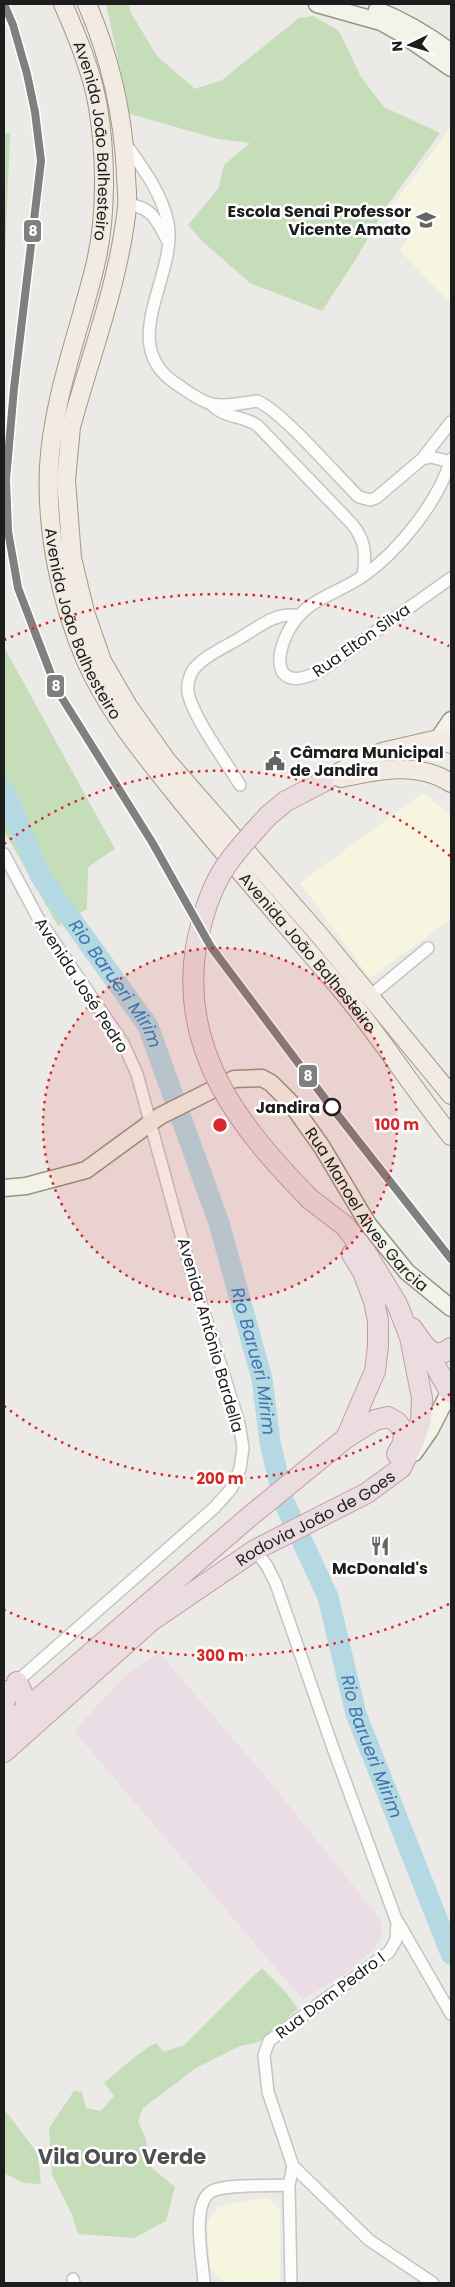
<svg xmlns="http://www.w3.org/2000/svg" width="455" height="2287" viewBox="0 0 455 2287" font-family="Poppins,sans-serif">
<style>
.industrial{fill:#eadde5}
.education{fill:#f6f6e0}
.forest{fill:#c5ddb8}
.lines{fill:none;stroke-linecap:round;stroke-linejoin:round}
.river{stroke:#b5d9e3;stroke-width:21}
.street-casing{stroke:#c4c4c2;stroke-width:14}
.secondary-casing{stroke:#95967d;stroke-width:19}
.primary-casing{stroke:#a29882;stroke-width:20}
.highway-casing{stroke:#c49aa6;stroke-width:22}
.street{stroke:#fcfcfb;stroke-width:11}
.secondary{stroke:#f3f3e9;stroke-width:16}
.primary{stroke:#f1ebe3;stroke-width:18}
.highway{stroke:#ebdddf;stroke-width:20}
.highway-bridge-casing{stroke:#c49aa6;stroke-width:22;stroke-linecap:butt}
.highway-bridge{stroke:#ebdddf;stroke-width:20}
.rail-1-casing{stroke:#fff;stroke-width:11}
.rail-1{stroke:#808080;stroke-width:8}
.ring{fill:none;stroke:#d62828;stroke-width:2.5;stroke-dasharray:2.5 5}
.stop-dot{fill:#fff;stroke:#1d1d1d;stroke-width:2.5}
.labels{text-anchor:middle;stroke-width:5;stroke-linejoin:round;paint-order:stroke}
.street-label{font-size:16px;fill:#1d1d1d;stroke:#fff}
.poi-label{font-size:16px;font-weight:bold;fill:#1d1d1d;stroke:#fff;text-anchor:end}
.stop-label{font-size:16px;font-weight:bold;fill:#1d1d1d;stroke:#fff;text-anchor:end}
.water-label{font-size:18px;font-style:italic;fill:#3f75ae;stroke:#fff}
.district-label{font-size:21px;font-weight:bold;fill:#505050;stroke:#fff}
.centre{fill:#d62828;stroke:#fff;stroke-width:2.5}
.ring-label{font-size:15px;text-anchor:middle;font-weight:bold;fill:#d62828;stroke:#fff;stroke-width:5;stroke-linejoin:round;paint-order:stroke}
.line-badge{stroke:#fff;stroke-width:2}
.badge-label{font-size:14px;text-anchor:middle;font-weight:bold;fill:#fff}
</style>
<rect width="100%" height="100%" fill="#eceae6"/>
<path class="industrial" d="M159,1653l112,130 109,136 2,16 -7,12 -20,20 -52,33 -229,-269 51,-55z"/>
<path class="education" d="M451,127v176l-51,-52 12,-22 -24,-18z
M423,793l28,22v104l-81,59 -70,-95z
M267,2198l13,11v74h-56l-14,-14 -3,-46 11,-17z"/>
<path class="forest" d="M106,4h23l2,9 26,43 38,33 27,-9 77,-62 14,-2 26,15 22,46 23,30 56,26 -54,74 -30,52 -34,52 -72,-28 -47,-41 -15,-17 30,-36 6,-24 26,-22 -32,-4 -88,-25z
M10,133l-6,148v-147z
M4,647l111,202 -27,18 -1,42 -29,17 -54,-95z
M262,1968l22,22 14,19 -39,33 -19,4 -44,22 -53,40 -5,13 7,16 7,31 23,19 -9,34 -32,17 -56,-4 -6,-19 -20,-40 -3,-47 25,-37 8,1 4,16 15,3 13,-15 -10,-13c18,-14 32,-30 52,-40l8,9 20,-7z
M4,2109l34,45 3,30 -17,-1 -20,-10z"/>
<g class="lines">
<path class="river" id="s1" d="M4,791l37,86 107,149 71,197 43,156 8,63 14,60 44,95 28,117 95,240"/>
<defs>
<path id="street" d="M125,143c17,24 37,50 43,80 10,52 -52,120 7,160 11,7 24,18 37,21 14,3 31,-1 45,-3 23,8 81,76 102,96l11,3 6,-2 46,-39 9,-2 20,5
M127,204c26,4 29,15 40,36
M211,404c14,15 32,11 47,22l94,98c14,17 14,31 11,52
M422,459l29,-37
M451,459c-12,42 -53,93 -88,117 -21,15 -48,21 -65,41 -24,28 -31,81 22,54l131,-93
M240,785c-14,-23 -48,-69 -52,-93 -1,-6 1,-16 5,-22 11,-14 32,-23 47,-32 19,-11 36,-27 59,-22
M4,854l34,64 85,125 14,31 53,194 49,155 4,25 -3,21 -9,20 -17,19 -201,177
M370,996l58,-48
M255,1550l12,16 9,18 57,164 64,174 -1,18 -7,12 -120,89 -5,14 4,37 25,74 -4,19 2,98
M398,1922l53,92
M293,2166l76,74 64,43
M73,2279l1,4
M204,2283c-1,-22 -14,-80 8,-92 15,-7 59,-5 77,-6"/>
<g id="secondary">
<path d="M317,4l64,18 18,10 52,36"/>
<path d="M377,10c28,11 51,25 74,42"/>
<path d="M438,739l13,-19"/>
<path id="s2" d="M4,1188l22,-2 60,-16 74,-54 74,-37 28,-1 9,5 19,19 32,45 46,77 39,48 44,36"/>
<path d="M414,1453l16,-23 21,-41"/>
</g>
<g id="primary">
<path id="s3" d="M63,4c14,32 29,68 35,103 8,49 9,110 -3,159 -16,66 -42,132 -46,200 -3,65 11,133 36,193 23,53 62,99 97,143 53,65 108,127 162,191 38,46 70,97 107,143"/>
<path d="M87,4c23,53 36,110 39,169 0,11 2,23 1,34 -8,75 -36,147 -56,220l-5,53 6,78 13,54 17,49 26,45 39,55 154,176 130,158"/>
<path d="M341,778c37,-8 76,-17 110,5"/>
<path d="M323,782l32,-19 27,-11 56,-13 13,5"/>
</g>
<g id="highway">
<path d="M268,816l18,-15 37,-19"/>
<path d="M412,1328c10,14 20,35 39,20"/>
<path d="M426,1349l24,43"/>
<path d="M346,1438l29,-18 13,-3 9,5 7,10 -1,11 -6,11"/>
<path d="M17,1682l11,23"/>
<path d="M4,1705l3,-14"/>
<path d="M4,1728l245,-211 97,-79 29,-67 3,-25v-25l-4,-20 -11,-29 -11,-18"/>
<path id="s4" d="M4,1752l147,-131 104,-71 112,-57 34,-25 14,-30 6,-18 1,-22 -12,-61 -13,-33 -31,-51 -21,-27 -35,-27"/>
</g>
</defs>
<use href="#street" class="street-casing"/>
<use href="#secondary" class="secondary-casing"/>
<use href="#primary" class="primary-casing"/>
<use href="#highway" class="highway-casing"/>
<use href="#street" class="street"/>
<use href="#secondary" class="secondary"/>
<use href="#primary" class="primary"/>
<use href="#highway" class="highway"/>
<defs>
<path id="highway-bridge" d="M268,816c-16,18 -34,36 -46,56 -14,23 -21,49 -26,75 -17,105 45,182 114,252"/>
</defs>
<use href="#highway-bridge" class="highway-bridge-casing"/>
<use href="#highway-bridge" class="highway-bridge"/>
<defs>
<path id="rail-1" d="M4,4l9,21 14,49 8,38 6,49 -27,227 -8,92 2,51 10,57 39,102 95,152 59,105 115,153 125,159"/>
</defs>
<use href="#rail-1" class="rail-1-casing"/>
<use href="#rail-1" class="rail-1"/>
</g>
<circle cx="220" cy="1125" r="177" fill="#d62828" fill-opacity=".12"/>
<g class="ring">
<circle cx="220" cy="1125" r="177"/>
<path d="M450 1394A354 354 0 0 1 4 1406M4 844A354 354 0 0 1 450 856"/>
<path d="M449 1604A531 531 0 0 1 4 1610M4 640A531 531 0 0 1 449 646"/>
</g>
<defs>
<symbol id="university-bare" viewBox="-9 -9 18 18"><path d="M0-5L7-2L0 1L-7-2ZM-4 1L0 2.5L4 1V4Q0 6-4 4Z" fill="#656563" stroke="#fff" stroke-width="2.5" paint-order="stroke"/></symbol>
<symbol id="civic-bare" viewBox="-9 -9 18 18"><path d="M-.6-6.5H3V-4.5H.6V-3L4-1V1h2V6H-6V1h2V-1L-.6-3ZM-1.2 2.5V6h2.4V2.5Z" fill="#656563" stroke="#fff" stroke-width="2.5" paint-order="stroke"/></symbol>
<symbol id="restaurant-bare" viewBox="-9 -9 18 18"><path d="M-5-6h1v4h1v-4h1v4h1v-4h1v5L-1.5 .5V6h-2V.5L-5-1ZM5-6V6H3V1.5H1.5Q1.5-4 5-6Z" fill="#656563" stroke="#fff" stroke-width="2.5" paint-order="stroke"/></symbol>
</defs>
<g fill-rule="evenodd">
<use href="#university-bare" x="412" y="206" width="28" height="28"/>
<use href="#civic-bare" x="261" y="747" width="28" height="28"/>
<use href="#restaurant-bare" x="366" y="1532" width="28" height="28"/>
</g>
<circle class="stop-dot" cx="332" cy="1107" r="8"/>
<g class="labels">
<g class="street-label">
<text dy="6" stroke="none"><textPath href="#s3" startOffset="142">Avenida João Balhesteiro</textPath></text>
<text dy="6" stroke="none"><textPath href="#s3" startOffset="638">Avenida João Balhesteiro</textPath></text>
<text transform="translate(361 640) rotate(-35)" y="6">Rua Elton Silva</text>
<text dy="6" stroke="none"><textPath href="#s3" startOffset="1042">Avenida João Balhesteiro</textPath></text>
<text transform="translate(82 985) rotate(57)" y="6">Avenida José Pedro</text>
<text dy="6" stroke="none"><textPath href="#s2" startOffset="456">Rua Manoel Alves Garcia</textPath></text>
<text transform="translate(211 1335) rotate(74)" y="6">Avenida Antônio Bardella</text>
<text dy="6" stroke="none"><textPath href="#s4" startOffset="391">Rodovia João de Goes</textPath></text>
<text transform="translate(330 1995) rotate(-37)" y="6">Rua Dom Pedro I</text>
</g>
<g class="poi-label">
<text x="411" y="217">Escola Senai Professor<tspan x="411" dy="18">Vicente Amato</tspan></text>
<text x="290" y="758" text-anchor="start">Câmara Municipal<tspan x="290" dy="18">de Jandira</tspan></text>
<text x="380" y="1574" text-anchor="middle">McDonald's</text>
</g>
<g class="stop-label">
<text x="320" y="1113">Jandira</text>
</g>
<g class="water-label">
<text dy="6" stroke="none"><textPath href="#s1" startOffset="224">Rio Barueri Mirim</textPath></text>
<text dy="6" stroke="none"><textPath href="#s1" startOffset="629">Rio Barueri Mirim</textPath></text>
<text dy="6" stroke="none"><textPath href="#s1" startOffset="1034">Rio Barueri Mirim</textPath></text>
</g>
<g class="district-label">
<text x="122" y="2164">Vila Ouro Verde</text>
</g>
</g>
<circle cx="220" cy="1125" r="8" class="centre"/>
<g class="ring-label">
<text x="397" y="1130">100 m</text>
<text x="220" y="1484">200 m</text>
<text x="220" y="1661">300 m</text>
</g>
<g class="line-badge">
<rect x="23" y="219" width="19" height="24" rx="5" fill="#808080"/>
<rect x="46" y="674" width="19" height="24" rx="5" fill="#808080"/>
<rect x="298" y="1064" width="20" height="24" rx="5" fill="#808080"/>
</g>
<g class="badge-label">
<text x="33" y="236">8</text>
<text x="56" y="691">8</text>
<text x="308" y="1081">8</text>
</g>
<rect width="455" height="2287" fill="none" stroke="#1d1d1d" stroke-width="10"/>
<g transform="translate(410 45) rotate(265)" stroke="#ffffff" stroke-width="4" paint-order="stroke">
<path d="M0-4L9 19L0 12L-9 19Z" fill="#1d1d1d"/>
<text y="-8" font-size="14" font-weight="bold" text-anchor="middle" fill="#1d1d1d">N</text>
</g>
</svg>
